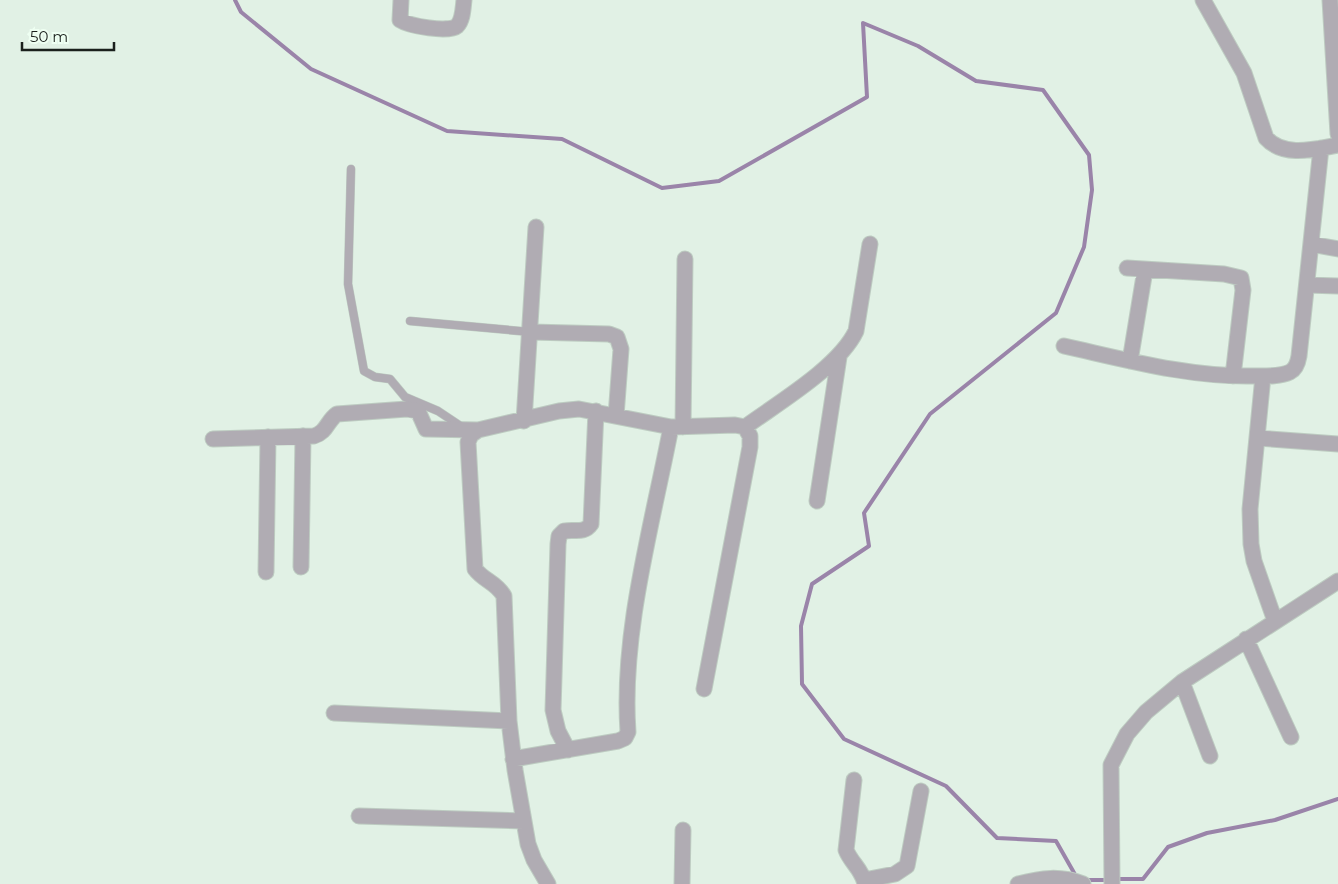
<svg xmlns="http://www.w3.org/2000/svg" width="1338" height="884" viewBox="0 0 1338 884" font-family="Montserrat,sans-serif">
<style>
.lines{fill:none;stroke-linecap:round;stroke-linejoin:round}
.stream{stroke:#9a84a9;stroke-width:4}
.service-casing{stroke:#bdcbc1;stroke-width:9}
.minor-casing{stroke:#bdcbc1;stroke-width:17}
.service{stroke:#b0acb3;stroke-width:8}
.minor{stroke:#b0acb3;stroke-width:15}
</style>
<rect width="100%" height="100%" fill="#e1f1e5"/>
<g class="lines">
<path class="stream" d="M235,0l6,12 70,57 136,62 115,8 100,49 57,-7 148,-84 -4,-74 55,23 58,35 67,9 46,65 3,35 -8,57 -28,66 -126,101 -66,99 5,33 -57,38 -11,42 1,58 42,55 102,47 51,52 59,3 21,37
M1115,879h28l25,-32 39,-14 68,-13 63,-21
M1085,880h23"/>
<defs>
<path id="service" d="M351,169l-3,115 16,87 11,6 15,2 15,18 33,14 24,16
M410,321l121,11"/>
<path id="minor" d="M401,0l-1,20c9,6 49,13 57,6 6,-6 6,-18 7,-26
M1203,0l41,73 22,65c18,20 49,11 72,7
M1330,0l8,134
M1311,244l27,5
M1127,268l97,6 17,4 2,12 -10,86
M1307,285l31,1
M531,332l78,2 8,3 4,12 -5,67
M1064,346c63,14 124,31 188,30 11,0 28,1 38,-4 6,-3 8,-10 9,-16l22,-208
M1130,361l15,-91
M1263,376l-13,133 1,35 3,17 21,60
M524,421l12,-194
M683,427l2,-168
M745,427c33,-24 94,-60 111,-96l14,-87
M1258,438l80,6
M213,439l101,-3c13,-4 13,-15 23,-22l70,-5 11,2 8,18 52,1
M817,501l22,-144
M301,567l2,-131
M266,572l2,-135
M1246,639l45,98
M1182,682l28,74
M334,713l175,8
M568,750l-10,-19 -5,-21 5,-166 1,-8 5,-5c11,-2 20,3 27,-7l5,-113
M513,759l105,-18 7,-3 3,-6c-7,-99 24,-206 43,-305
M854,780l-8,70c5,13 16,19 19,34
M359,816l165,5
M864,880l31,-6 12,-8 14,-75
M548,884l-14,-24 -6,-16 -13,-74 -6,-49 -5,-125c-8,-14 -20,-15 -29,-27l-7,-127 3,-7 7,-5 81,-19 20,-2 92,18 64,-2 10,2 5,9v11l-46,242
M682,884l1,-54
M1018,884c23,-6 42,-9 65,0
M1112,884l-1,-119 16,-31 19,-22 36,-30 156,-101"/>
</defs>
<use href="#service" class="service-casing"/>
<use href="#minor" class="minor-casing"/>
<use href="#service" class="service"/>
<use href="#minor" class="minor"/>
</g>
<path d="M22 42v8h92v-8" fill="none" stroke="#1a201c" stroke-width="2.5"/>
<text x="30" y="42" font-size="15" fill="#1a201c" stroke="#eefff2" stroke-width="4" paint-order="stroke">50 m</text>
</svg>
